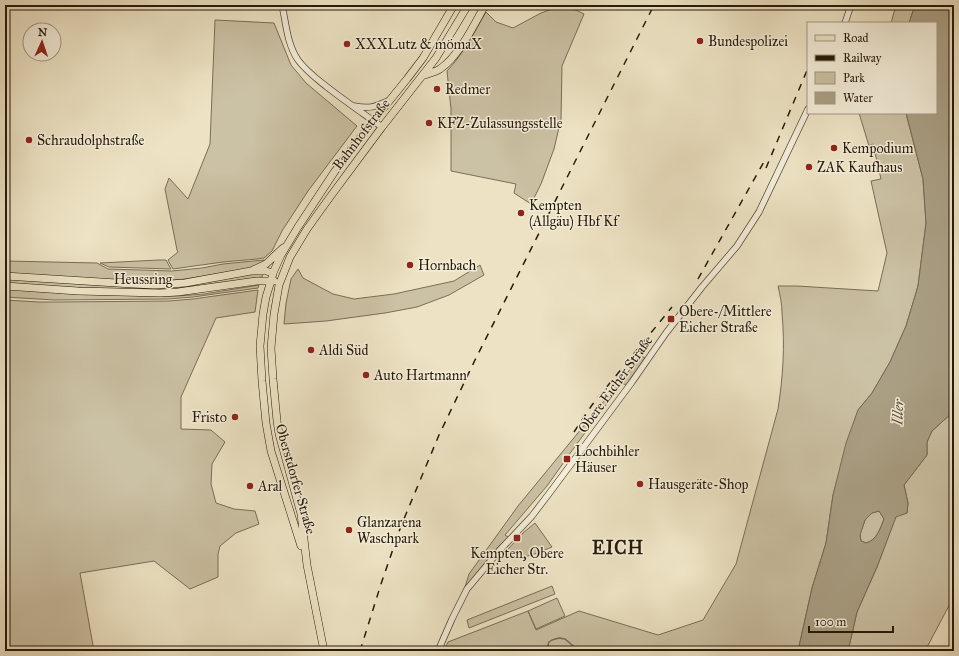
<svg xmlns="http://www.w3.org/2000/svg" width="959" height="656" viewBox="0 0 959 656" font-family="'IM FELL Great Primer',serif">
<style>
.green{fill:#cbc1a4;stroke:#796e56}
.water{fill:#aa9f84;stroke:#766a53;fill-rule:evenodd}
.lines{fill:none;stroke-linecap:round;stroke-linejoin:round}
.stream{stroke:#766a53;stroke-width:1.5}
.tertiary-casing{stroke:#584c38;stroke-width:7}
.primary-casing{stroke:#271a09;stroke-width:8}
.tertiary{stroke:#f3edd9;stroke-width:5.5}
.primary{stroke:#ede3c4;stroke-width:7}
.rail{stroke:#271a09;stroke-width:1.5;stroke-dasharray:7 7;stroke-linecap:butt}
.poi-dot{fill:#8f2418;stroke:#f3edd9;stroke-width:1.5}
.labels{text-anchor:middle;stroke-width:3;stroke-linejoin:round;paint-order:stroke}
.poi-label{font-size:14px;fill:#271a09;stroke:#f3edd9;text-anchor:start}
.street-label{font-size:14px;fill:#271a09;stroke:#f3edd9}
.water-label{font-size:15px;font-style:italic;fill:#5b4f3a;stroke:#f3edd9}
.district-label{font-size:18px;font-weight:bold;letter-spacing:1px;fill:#271a09;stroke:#f3edd9}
</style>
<rect width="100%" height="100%" fill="#ede3c4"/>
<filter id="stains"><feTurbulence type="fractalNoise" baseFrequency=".005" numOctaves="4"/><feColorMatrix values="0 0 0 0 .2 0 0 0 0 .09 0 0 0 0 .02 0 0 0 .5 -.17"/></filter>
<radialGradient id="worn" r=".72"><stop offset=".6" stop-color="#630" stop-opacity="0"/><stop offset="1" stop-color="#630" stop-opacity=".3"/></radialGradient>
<path class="green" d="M896,5h19l-6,18h-18z
M560,6l16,4 8,4 -22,52 -1,53 -7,30 -13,35 -10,20 -17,-11 2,-9 -65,-13v-62l-4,-38c17,-18 27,-38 39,-59l10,10 17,6 28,-15z
M215,20l59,3 17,42 15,18 51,43 -49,65 -26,40 -10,20 -8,7 -7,1 -34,3 -50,7 -5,-9 10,-8 -1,-2 -12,-61 4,-11 19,21 22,-55z
M859,113h47l17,66 3,44 -8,63 -12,40 -16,36 -18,31 -14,17 -25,85 -7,48 -14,45 -14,63h-354l4,-9 80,-31 8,19 43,-19 79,24 45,-15 33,-56 42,-155c5,-32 7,-63 4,-96 0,-9 -2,-18 -4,-27h19l81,5 9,-38 -16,-72 10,-2 -8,-35 -4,2z
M159,260h7l5,9 -62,-2 -9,-4z
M264,260v2l-14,6 -10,2 -55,9 -30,3 -150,-8v-13l92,2 11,6 64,2 30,-3 21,-4z
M480,265l4,10 -35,20 -32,12 -32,6 -59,8 -42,3 2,-21 5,-24 7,-10 5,9 30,16 21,5 40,-5 60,-13z
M263,273l-1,4 -84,12 -18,1 -81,-2 -74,-5v-4l128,8z
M259,285l-1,3 -65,9 -25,2 -114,1 -49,-3v-8l73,5 76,2h24l26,-2z
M258,290l-3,22 -39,6 -35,79v32l30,1 14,12 -13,22 -1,20 5,19 18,6 21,2 4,13 -23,9 -16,13 -2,8v23l-28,12 -36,-28 -74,12 14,78h-89v-351l34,2h19l111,-1 24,-2z
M641,356l4,2 -19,27 -4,-2 -46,62 -29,41 -42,49 3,2 -10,10 -33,40 4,-13 49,-68z
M953,412h1v183l-2,5 -27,51h-77l9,-39 20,-45 19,-51 11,-3 1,-10 -4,-18 23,-30v-13l5,-11z
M879,511l5,8c-4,10 -7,21 -18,24l-5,-2 -1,-6 5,-15 7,-7z
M535,523l17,24c-12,5 -31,14 -43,9l-2,-5 1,-2 15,-16z
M552,586l3,8 -86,34 -2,-8z
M557,598l8,18 -29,13 -8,-18z"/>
<path class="water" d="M915,5h39v404l-1,3 -21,19 -5,11v13l-23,30 4,18 -1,10 -11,4 -19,50 -20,45 -9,39h-50l14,-63 14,-45 7,-48 13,-52 12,-33 14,-17 18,-31 16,-36 12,-40 8,-63 -3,-44 -17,-66h30v-90h-27zM879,511l5,8c-4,10 -7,21 -18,24l-5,-2 -1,-6 5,-15 7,-7z"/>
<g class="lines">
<path class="stream" d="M546,651l3,-9 3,-2 7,-2 6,1 13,11 6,1"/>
<defs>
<path id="tertiary" d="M282,5c4,18 5,39 16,55 8,11 19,19 29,27 18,14 37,27 55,40
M845,23l6,-18
M354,106c17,3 20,1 36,-6
M438,651l14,-32 15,-30 32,-38 33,-35 19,-25 81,-109 34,-49 36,-46 35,-41 22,-34 49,-103"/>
<path id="primary" d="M422,76c6,-2 13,-4 18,-7 19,-13 34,-44 45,-64
M253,270l13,-6 17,-16
M5,276l128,8 21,1 31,-2 66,-12h15l7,2
M5,286l73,5 82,2 18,-1 79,-11h17
M301,546l-30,-95 -5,-28 -4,-42 -2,-35 3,-32 3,-17 5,-16 2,-8 8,-18 17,-28 37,-56 38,-50 34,-42 16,-21 31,-53
M324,651l-17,-86 -6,-51 -22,-80 -2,-13 -4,-42 -2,-31 3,-34 5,-29 11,-28 17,-28 23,-32 52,-70 54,-69 32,-53"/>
</defs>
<use href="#tertiary" class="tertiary-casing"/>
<use href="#primary" class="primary-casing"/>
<use href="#tertiary" class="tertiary"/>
<use href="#primary" class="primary"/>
<path class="rail" d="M766,168l42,-100
M698,279l67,-119
M574,432l18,-27 80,-98
M360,651l21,-67 20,-58 38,-91 36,-75 179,-355"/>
</g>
<g class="poi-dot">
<circle cx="700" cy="41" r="4"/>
<circle cx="347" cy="44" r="4"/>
<circle cx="437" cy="89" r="4"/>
<circle cx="429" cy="123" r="4"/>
<circle cx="29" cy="140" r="4"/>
<circle cx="834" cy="148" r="4"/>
<circle cx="809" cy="167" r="4"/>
<circle cx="521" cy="213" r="4"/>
<circle cx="410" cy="265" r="4"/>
<rect x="667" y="315" width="8" height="8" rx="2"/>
<circle cx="311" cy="350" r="4"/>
<circle cx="366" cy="375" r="4"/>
<circle cx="235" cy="417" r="4"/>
<rect x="563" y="455" width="8" height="8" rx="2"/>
<circle cx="640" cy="484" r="4"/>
<circle cx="250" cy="486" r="4"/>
<circle cx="349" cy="530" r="4"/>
<rect x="513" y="534" width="8" height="8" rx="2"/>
</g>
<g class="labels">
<g class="poi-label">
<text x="708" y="46">Bundespolizei</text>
<text x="355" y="49">XXXLutz &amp; mömaX</text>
<text x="445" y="94">Redmer</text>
<text x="437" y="128">KFZ-Zulassungsstelle</text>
<text x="37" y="145">Schraudolphstraße</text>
<text x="842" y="153">Kempodium</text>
<text x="817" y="172">ZAK Kaufhaus</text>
<text x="529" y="210">Kempten<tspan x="529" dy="16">(Allgäu) Hbf Kf</tspan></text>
<text x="418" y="270">Hornbach</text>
<text x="679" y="316">Obere-/Mittlere<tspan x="679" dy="16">Eicher Straße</tspan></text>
<text x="319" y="355">Aldi Süd</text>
<text x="374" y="380">Auto Hartmann</text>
<text x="227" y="422" text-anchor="end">Fristo</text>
<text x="575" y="456">Lochbihler<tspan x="575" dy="16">Häuser</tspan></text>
<text x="648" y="489">Hausgeräte-Shop</text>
<text x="258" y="491">Aral</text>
<text x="357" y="527">Glanzarena<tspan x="357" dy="16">Waschpark</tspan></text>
<text x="517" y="558" text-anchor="middle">Kempten, Obere<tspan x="517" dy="16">Eicher Str.</tspan></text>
</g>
<g class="street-label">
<text transform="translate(361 134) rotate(-53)" y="5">Bahnhofstraße</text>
<text x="143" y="284">Heussring</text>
<text transform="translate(615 384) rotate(-54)" y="5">Obere Eicher Straße</text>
<text transform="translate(296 479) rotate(74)" y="5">Oberstdorfer Straße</text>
</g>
<g class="water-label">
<text transform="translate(898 412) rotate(-87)" y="5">Iller</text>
</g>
<g class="district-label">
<text x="618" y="554">EICH</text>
</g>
</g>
<rect width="959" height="656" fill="none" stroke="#ede3c4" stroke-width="20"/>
<rect x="6" y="6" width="947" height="644" fill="none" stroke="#271a09" stroke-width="2"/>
<rect x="10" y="10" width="939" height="636" fill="none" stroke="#271a09"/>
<rect x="807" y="22" width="130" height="92" fill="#f3edd9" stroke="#a19986"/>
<rect x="815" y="35" width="20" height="6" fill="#ede3c4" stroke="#a19986"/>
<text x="843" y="42" font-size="12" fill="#271a09">Road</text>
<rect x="815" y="55" width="20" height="6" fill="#271a09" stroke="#a19986"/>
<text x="843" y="62" font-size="12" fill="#271a09">Railway</text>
<rect x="815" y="72" width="20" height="12" fill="#cbc1a4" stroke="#a19986"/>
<text x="843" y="82" font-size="12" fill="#271a09">Park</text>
<rect x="815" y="92" width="20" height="12" fill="#aa9f84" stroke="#a19986"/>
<text x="843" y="102" font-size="12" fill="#271a09">Water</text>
<g transform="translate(42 42) rotate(3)"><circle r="19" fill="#f3edd9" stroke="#a19986"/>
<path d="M0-3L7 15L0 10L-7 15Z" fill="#8f2418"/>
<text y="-6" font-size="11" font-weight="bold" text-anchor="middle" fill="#271a09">N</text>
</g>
<path d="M809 626v6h84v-6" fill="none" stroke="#271a09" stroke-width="2"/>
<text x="815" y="626" font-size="12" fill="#271a09" stroke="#f3edd9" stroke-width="3" paint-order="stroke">100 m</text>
<rect width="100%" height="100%" filter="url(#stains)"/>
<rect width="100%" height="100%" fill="url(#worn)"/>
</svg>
